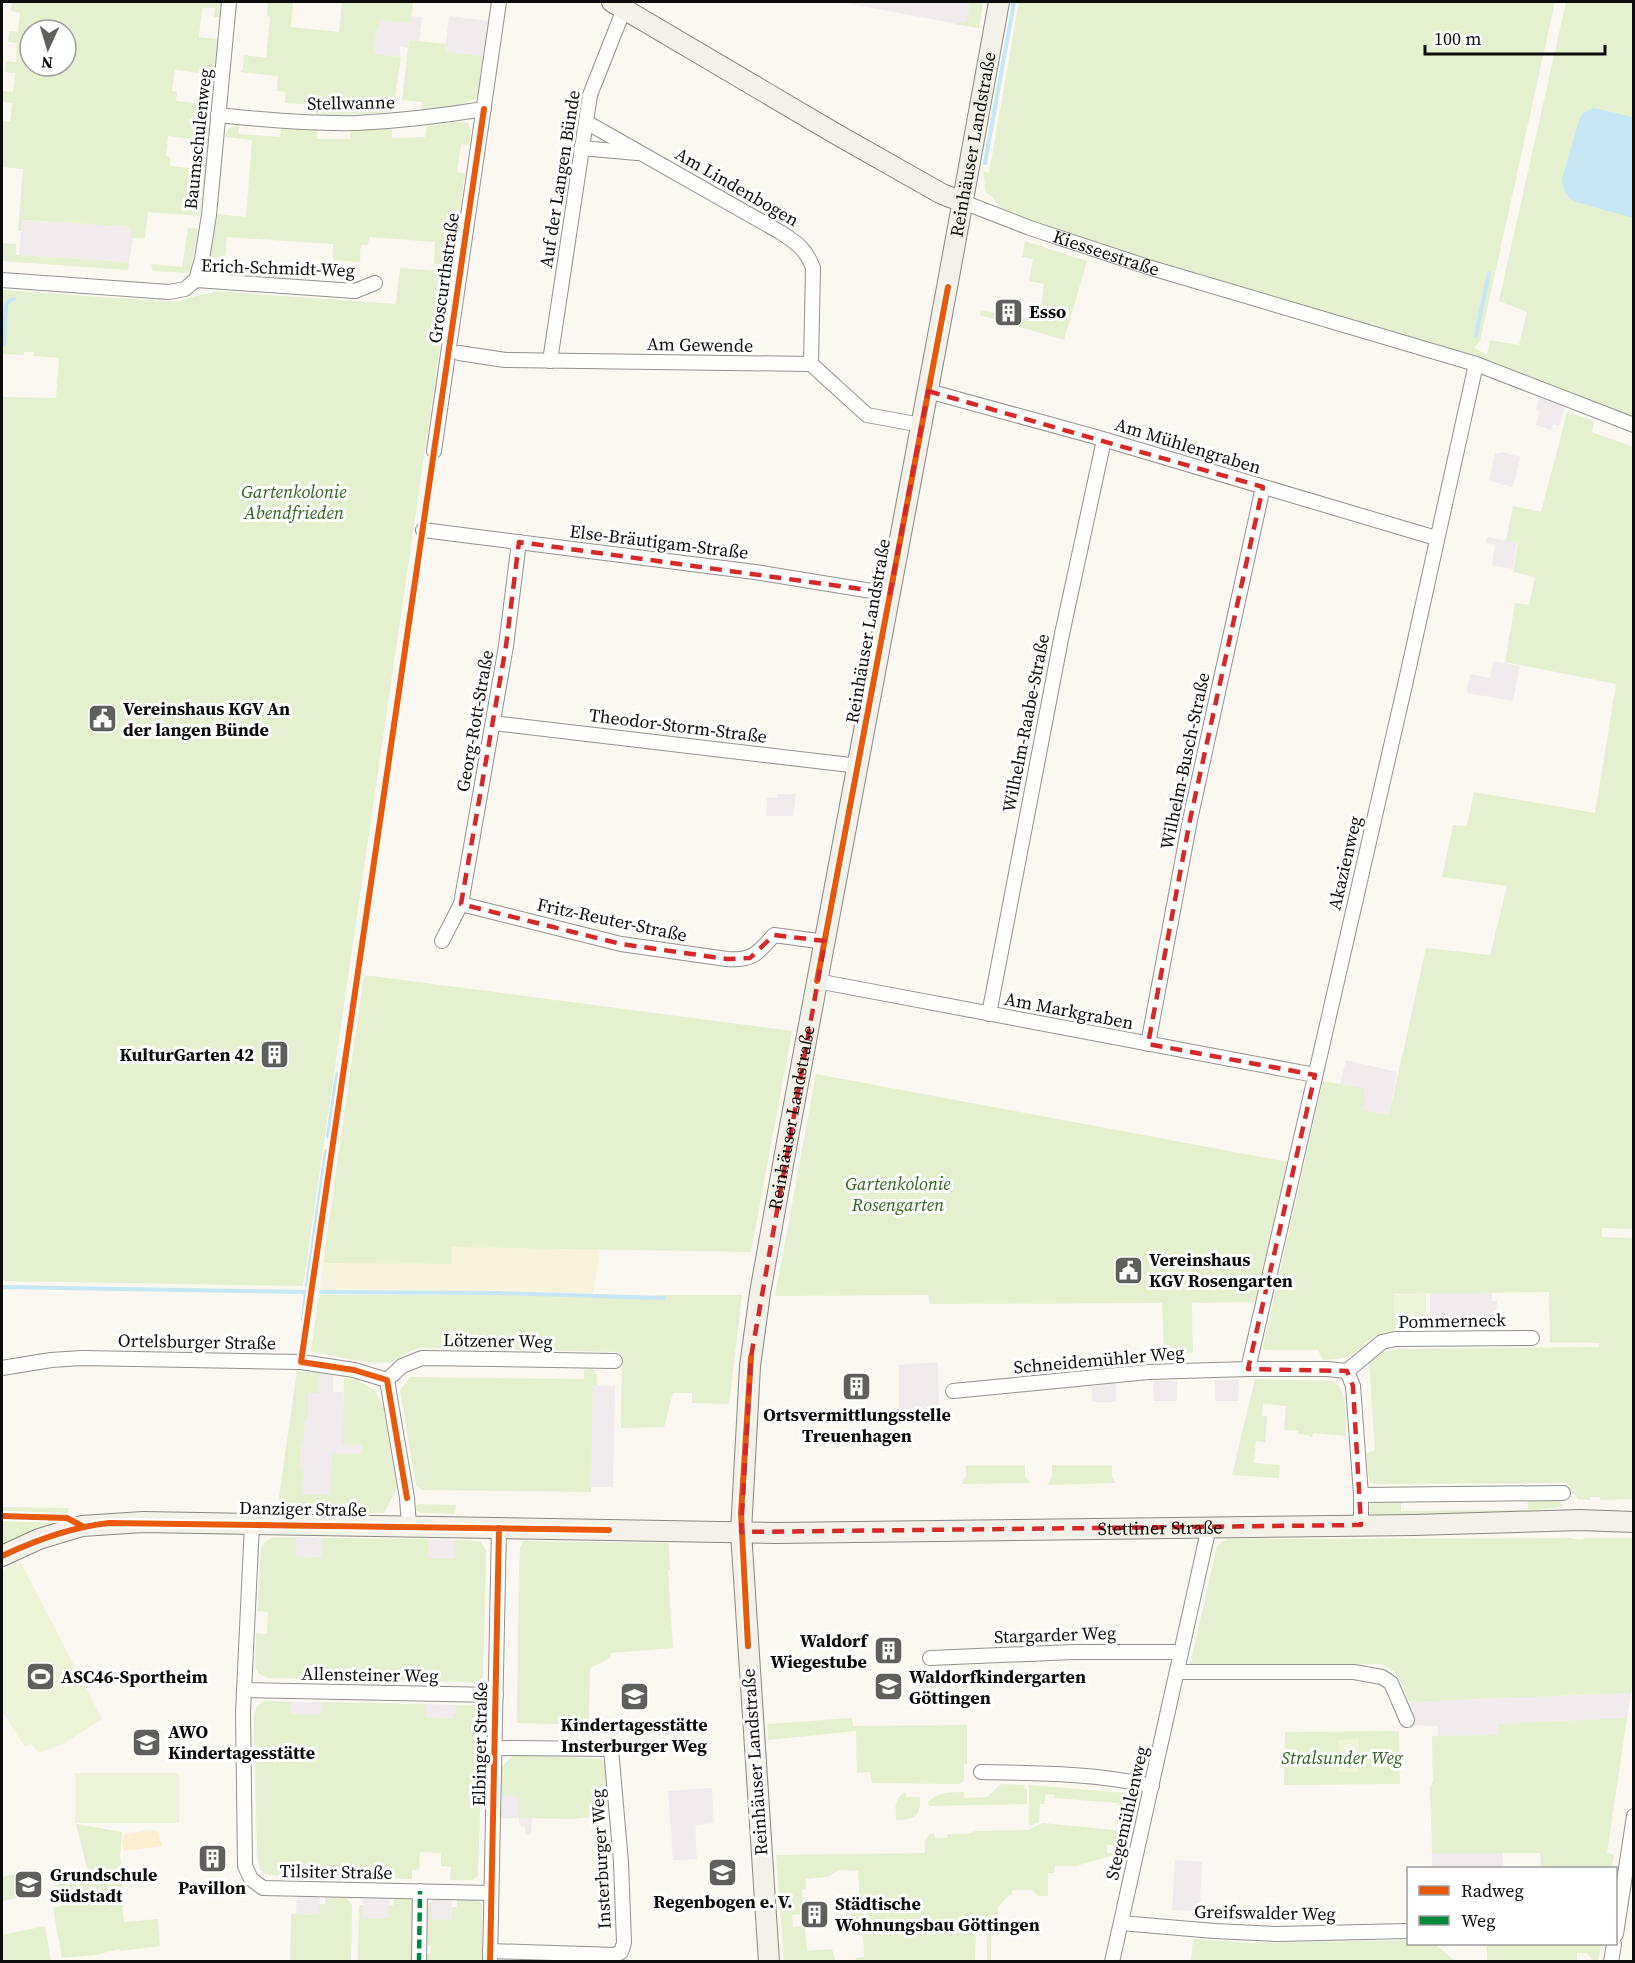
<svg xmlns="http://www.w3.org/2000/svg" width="1635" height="1963" viewBox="0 0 1635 1963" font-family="'Source Serif 4',serif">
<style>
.industrial{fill:#f1ebed}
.farmland{fill:#f7f3dc}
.green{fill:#e4f0d0;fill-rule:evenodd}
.sand{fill:#faefd1}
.pitch{fill:#eef4d9}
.water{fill:#c6e6f4}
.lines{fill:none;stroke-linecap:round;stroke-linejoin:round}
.stream{stroke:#c6e6f4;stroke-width:4}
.street-casing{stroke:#93928f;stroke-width:16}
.secondary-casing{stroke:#8a8985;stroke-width:22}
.street{stroke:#fefefd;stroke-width:14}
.secondary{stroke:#f4f2e8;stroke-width:20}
.quiet{stroke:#00873e;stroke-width:4.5;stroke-dasharray:9 4.5;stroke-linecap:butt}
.cycleway-casing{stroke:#fff;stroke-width:10}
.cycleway{stroke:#e8590c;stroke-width:6}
.marked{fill:none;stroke:#d62828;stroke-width:4.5;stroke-dasharray:12 8;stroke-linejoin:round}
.labels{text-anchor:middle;stroke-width:6;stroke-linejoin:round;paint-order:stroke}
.street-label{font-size:18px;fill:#0c0c0c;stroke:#fff}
.poi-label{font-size:18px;font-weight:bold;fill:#0c0c0c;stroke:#fff;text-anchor:start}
.park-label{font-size:18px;font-style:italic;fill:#2f631d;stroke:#fff}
</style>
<rect width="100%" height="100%" fill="#faf8f0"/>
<path class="industrial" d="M840,2h143l-4,26z
M411,16l11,1 -3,24 -10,-1 -1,8 -8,-1v10l-26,-3 2,-25h3l1,-9 30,3z
M449,16l39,5 -5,35 -38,-5z
M22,220l109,7v10l2,1 -4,24 -110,-7z
M1540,396l25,11 -6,19 -6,-2 -2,6 -15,-5 4,-13 -4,-2z
M1500,452l20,5 -7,30 -24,-6 6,-28 4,1z
M1487,537l30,6 -4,26 -21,-4 3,-20 -9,-2z
M1493,661l27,5 -7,35 -46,-8 3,-19 20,4z
M778,794h18l-3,22h-27l1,-18h11z
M1163,821l20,3 -4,22 -17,-4 1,-5h-2z
M1346,1060l51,12 -8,44 -26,-6 3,-11 -2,-11 -24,-4z
M1430,1293h62v8h5l1,14h-6v10l-62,1z
M938,1362l1,51 -40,-1v-47z
M319,1373l14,2v17h10l-1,52 20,1v9l-31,41 -28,-1 1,-25h-4l1,-25 3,-1 1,-25h3v-26l11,1z
M1215,1380h24l-1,21h-23z
M1153,1381h24v20h-23z
M1116,1383v19h-24v-16z
M593,1385l22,1 -2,101h-22z
M296,1537l26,1 -1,19 -26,-1z
M429,1539l26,1v19l-27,-1z
M1631,1693l-4,25 -128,6v11l-61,1v-10l-26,-1 -2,-10 -1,-13z
M291,1702h31l-1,13h-30z
M425,1704l31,1v8l-3,5 -29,-1z
M712,1788l2,35 -19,2 2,34 -24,1 -5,-69z
M501,1796l18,1v21h13l-1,17h-6v-7l-6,-5v-5h-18z
M1432,1853h71v15h-71z
M1175,1860l27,2 -2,49 -28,-1z
M297,1895l23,1 -1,19 -23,-1z
M366,1897h23l-1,21h-25v-20z
M437,1899h15l-1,21 -20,-1v-18z"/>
<path class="farmland" d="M452,1247l148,2 -7,44 -273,-4 3,-26 128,1z"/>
<path class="green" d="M12,2h210l-2,15h-6l1,-9h-13l-3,29 19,2 -5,45 -6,-1 1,-9 -33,-4 -3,21 5,1 -1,9 29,3 1,-9h6l-5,55h-6l1,-10 -34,-4 -2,20 4,1v9l29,3 1,-9 6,1 -6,55 -52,-4 -3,26h-14v-11l-104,-7h-5l-1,11h-3l5,-62 -21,-2v-46l8,1 2,-19 -10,-1 1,-11 10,1 2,-19 -10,-1 1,-11 10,1 1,-19 -9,-1 1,-11 9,1 2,-19 -9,-2zM30,30h36v36h-36z
M268,2h25l-2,25 48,5 3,-30h71l-2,21 -31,-3 -1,10h-3l-2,24 27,3 -8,55 -54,3 -23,-1v-9l-31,-2 1,-11 -9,-1 1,-15 -38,-4 3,-3 1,-14 22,3 4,-41 -3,-1z
M969,2h14l-4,26 -25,-4 11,-2 4,-11z
M1019,2h536l-75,339 -6,7 13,7 3,-15 29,5 8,-33 -28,-11 67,-299h67v418l-571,-187 -61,-23 -9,-14 -6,-3 -3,-22 6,2z
M409,40l37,4 -1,7 38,5 -6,42 -12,6 -44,6 1,-8 -20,-2z
M459,122l9,1 3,8 -2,14 -8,-1 -4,28 8,1 -13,92 -18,-1 1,-22 -66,-5 -1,8h-7l-1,17 -27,-2v-16l-106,-7 -2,22 -15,-1 7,-44 29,3 6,-77 -27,-3c1,-8 5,-11 14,-12v9l41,3 1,-9 36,2v9h33l1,-9 41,-1v9l33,-1 2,-11z
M188,228l10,1 -7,39 -3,5 -35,-2 -2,-7 31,3z
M1025,241l62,20 -23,79 -84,-25 1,-5 50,10c14,-8 10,-23 13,-36l-15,-3 4,-22 -11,-2z
M2,243l14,1v11l113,7 -1,8 -126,-9z
M400,268l51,4 -148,1014 -301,-5v-884l54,1 3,-40 -25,-2v-4h-10v3l-22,-1v-64l171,12c14,-1 25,-10 39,-8l1,-3 183,13z
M1567,412l27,9 -2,11 41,15 1,782 -32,-1v9l31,1v261l-33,1v-3h-10v3l-12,-1 -12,-16 -192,1 -5,-4 -3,-26 9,-4 -6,-87 14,-11 15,-3 201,-2v-4h-49l-1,-51 -155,2v25h36v10h-32l-23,7 -25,20 -11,3 -16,1 -5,-10h-53l-2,-3 60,-266 41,7 2,11 -3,11 26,5 37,-167 64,7 17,-69 -65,-9 11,-52 14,1 7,-34 121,21 21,-129 -111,-22 10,-59 14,2 6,-28 -22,-5 5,-29 -12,-2 7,-35 28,6z
M364,975l428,56 -41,221 -299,-5 -1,17 -128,-1z
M816,1074l472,88 -33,140 -63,1 1,50h-29l-2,-50 -232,1 -2,-9 -153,1z
M321,1295h199l136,4 1,-4h85l-13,109 -37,-1v-10h-19l-9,34 -43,1 1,-76 -201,-4c-12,1 -19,11 -30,14 -15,4 -63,-7 -80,-11l7,-54h2z
M584,1366h5l8,8v11l-4,1 -2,106 -169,-2 -6,-5 -16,-95 10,-13 174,2z
M297,1371l22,2v20h-11v25h-3l-1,26h-3l-1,24 4,1 -1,25 28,1 1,-42 30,1v-9l-20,-1 2,-66 12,1 18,11 9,15 14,83 -13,25 -107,-2z
M1255,1379l78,2c16,11 12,37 13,55l-33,-3 -1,4h-3v-2l-11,-1v-3l-14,-1 2,-24 -23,-2 -1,12h5l-2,26 -9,-1 -2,22 26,2 -1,13 -47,-3z
M966,1465h59v11l5,7 -68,1 4,-8z
M1052,1465h60v11l3,7 -67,2 4,-9z
M1401,1500v11l127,-1v-10h30l6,7 -70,8 -117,1 -6,-3 -3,-5 4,-7z
M419,1504l37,1 -1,9 -34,-1 -5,-3 -1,-3z
M2,1507l67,1 -4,14 -63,24z
M273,1537h23v19l25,1 1,-19 107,1 -1,19 26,1 1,-19 25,1 6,9v12l-3,115 -7,5 -208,-4 -9,-4 -4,-7 1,-34 11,1 1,-22 -11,-1 4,-62 3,-6z
M1573,1538v1l10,1 1,-2h49l1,137 -3,18 -222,9c-6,-17 -10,-33 -29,-38h-190l27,-118 10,-7z
M524,1541l145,2 1,26 -2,1 5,78 -62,5 -1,5 -20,10 -1,57 -72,-2 2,-154 1,-22z
M266,1701l25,1v12l30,1 1,-13 103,2v13l28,1v-5h3v-8h21l6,6 -5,165 -6,4h-22l1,-13 -10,-1v-13l-21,-1 -1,18h-7v9l-95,-3v-12l-31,-1v13c-26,-1 -28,-2 -29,-28l-3,-123c0,-11 -1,-20 12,-24z
M852,1718l1,8 114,-1v39h-3v17l-6,3 -86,-1 -2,-11 -13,1 -1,-42 -88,9 -1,-16z
M1627,1718l-20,135 7,2 -2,13h-71l-1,-15h-108l-2,-65 3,-7 -1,-45 67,-1v-11z
M1399,1731l1,53 -116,1 1,-53z
M514,1755l88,4 3,7 4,40 -18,1 1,10 -21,2 -52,-1v-21l-18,-1v-29z
M1001,1784l24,1 -1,4h3v15l-98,2 -1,-4c10,-10 22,-10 36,-10v6l23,-1z
M1029,1785l97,8 6,9 -6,25 -9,-3 1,-21 -64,-5v-3l-8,-1 -2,10h-4l-1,18 -10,4z
M906,1792v5h14c1,21 -6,22 -24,23 -1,-12 -2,-22 10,-28z
M1043,1823l82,8 -2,14h-16v8h14l-45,13h-21l-1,7h-6v23h-10l-6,-6h-20v5h-3l-11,12v7l-6,1 -1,46h-4v-44h-11l-1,44h-118l-2,-3 9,-1 -2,-31h-10l-1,-20h9l-2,-35 -19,-1 -12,7 -21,2v10l-4,1 2,24 -12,1 1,12 12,-1 2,25 25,-2 3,12h-51l-8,-106 149,-2v-13l5,-6h4l1,4h12l1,-4h19l9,-3 52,-1z
M76,1824l46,8 -2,24 5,47h-3l2,19 34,-3 2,27 -40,5 -1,-2 -24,6 -33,3 -9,-50 8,-2 -6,-26 33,-8z
M37,1869l5,24 -40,8v-24z
M326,1897h19l7,8 -1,56h-61l1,-47 28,1v-11h6z
M394,1898l15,1 6,5v57l-57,1 1,-57h4v13h25v-12l5,-1z
M457,1899l21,1 4,5v56h-59l1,-7h6l1,-8 -6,-1 -2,-30 8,-14v18l20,1 1,-13h5z
M45,1926l6,34 -49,1v-26z
M1193,1939l59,4 156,-3v4h27l19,16h25v1h-288z
M1487,1944h114l-3,18 -5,-1 -6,-8h-10v8h-90z"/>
<path class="sand" d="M150,1830l7,2 6,14 -39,5 -2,-8 3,-9z"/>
<path class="pitch" d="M1426,1294v23l-32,1v-23z
M20,1561l82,158 -41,26 -22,8 -8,-9 -6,3 -23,-36v-141z
M1359,1739v33h-20l-1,-32z
M75,1773h104v50h-104z"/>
<path class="water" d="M1594,108l39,9v101l-57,-16c-10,-6 -14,-12 -14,-23l18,-62 6,-6z"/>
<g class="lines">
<path class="stream" d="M985,163l29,-161
M1476,336l13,-63
M4,344l2,-39 3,-4 5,-2
M328,1136l9,-62
M307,1285l19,-134
M2,1287l304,5 -3,28
M321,1292l175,1 168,5"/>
<defs>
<g id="street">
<path d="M218,115c46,5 92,9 138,8 43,-2 85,-7 128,-14"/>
<path d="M586,122l194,110c17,11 26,17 33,36l-2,96"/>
<path d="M581,148l56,5"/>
<path id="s1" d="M963,202l67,26 118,39 328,97 158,61"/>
<path d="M2,280l167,12 16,-3 7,-6 4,-3 6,-21 7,-44 20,-213"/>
<path d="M196,280l159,11 20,-8"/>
<path d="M459,353l46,7 306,4 56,51 54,10"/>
<path d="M550,361l40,-266 34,-86"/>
<path d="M928,391l168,46 340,101"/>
<path d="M434,451l65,-449"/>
<path d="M423,530l332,42 135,22"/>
<path d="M493,723l366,43"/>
<path d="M461,904l160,40 106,15c26,2 31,-6 47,-24l51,7"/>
<path d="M442,941l19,-37 45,-258 13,-104"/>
<path d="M817,981l498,94"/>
<path d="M989,1014l73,-380 42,-194"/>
<path d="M1148,1044l42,-224 73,-333"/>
<path d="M2,1368l49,-8 31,-2 219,4 53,8 33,10 20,118 2,28"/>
<path d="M1248,1369l157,-684 71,-321"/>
<path d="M1347,1371l6,15 8,109v30"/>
<path d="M387,1380l15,-14 20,-8 193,3"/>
<path d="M953,1391l195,-19 100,-3h79l20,2 35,-29 13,-3 137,-1"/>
<path d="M1361,1495l202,-2"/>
<path d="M252,1524l-9,188 2,154 6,13 12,9 228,5"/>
<path d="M930,1658l143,-6h108"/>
<path d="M1177,1672h177l28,5 9,6 16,37"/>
<path d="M244,1690l252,5"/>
<path d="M981,1772c57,1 115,1 171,14"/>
<path d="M1121,1923l93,8 63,3 131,-3"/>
<path d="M1616,1934l18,-118"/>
<path d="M490,1951l125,4 6,-3 3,-9 -3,-81 -10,-113 -117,-1"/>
<path d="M419,1962l1,-71"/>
<path d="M490,1962l9,-434"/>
<path d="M1112,1962l97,-435"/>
<path d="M1611,1962l3,-18"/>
</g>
<g id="secondary">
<path d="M612,2l224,132 106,60 21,8"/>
<path id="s2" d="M2,1556l37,-17 43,-13 61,-4 634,11 637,-8 166,-5 54,2"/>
<path id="s3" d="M769,1962l-28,-430 9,-166 10,-73 28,-156 158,-844 53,-291"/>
</g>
</defs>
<use href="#street" class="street-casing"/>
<use href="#secondary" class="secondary-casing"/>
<use href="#street" class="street"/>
<use href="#secondary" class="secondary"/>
<path class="quiet" d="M419,1962l1,-71"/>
<defs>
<path id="cycleway" d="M817,981l131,-694
M407,1498l-20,-118 -33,-10 -53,-8 183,-1253
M2,1516l65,2 15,8
M2,1556c34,-16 69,-29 107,-33l500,7
M748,1646l-7,-133 10,-156
M490,1962l9,-434"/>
</defs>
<use href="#cycleway" class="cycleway-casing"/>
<use href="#cycleway" class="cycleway"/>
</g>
<path class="marked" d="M928,391l335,96 -73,333 -42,224 167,31 -67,294 99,2 6,15 8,139 -620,7 10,-175 74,-416 -51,-6 -24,23 -23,1 -106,-15 -160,-40 45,-258 13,-104 371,51z"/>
<defs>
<symbol id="building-square" viewBox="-11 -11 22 22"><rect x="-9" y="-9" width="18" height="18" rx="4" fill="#5f5f5c" stroke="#fff"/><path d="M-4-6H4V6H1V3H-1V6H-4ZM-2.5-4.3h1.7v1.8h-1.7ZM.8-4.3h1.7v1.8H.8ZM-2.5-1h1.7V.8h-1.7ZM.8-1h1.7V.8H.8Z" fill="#fff"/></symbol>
<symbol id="civic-square" viewBox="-11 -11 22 22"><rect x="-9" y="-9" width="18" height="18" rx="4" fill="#5f5f5c" stroke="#fff"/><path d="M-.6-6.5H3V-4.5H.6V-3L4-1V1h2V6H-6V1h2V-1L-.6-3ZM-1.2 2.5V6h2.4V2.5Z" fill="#fff"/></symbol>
<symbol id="stadium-square" viewBox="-11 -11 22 22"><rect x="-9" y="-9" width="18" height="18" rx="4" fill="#5f5f5c" stroke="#fff"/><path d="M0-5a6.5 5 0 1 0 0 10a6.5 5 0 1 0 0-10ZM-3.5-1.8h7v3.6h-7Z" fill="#fff"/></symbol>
<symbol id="school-square" viewBox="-11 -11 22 22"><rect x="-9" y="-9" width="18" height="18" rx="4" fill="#5f5f5c" stroke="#fff"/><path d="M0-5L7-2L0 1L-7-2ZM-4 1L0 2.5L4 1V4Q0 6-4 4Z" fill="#fff"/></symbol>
</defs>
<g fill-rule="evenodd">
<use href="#building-square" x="992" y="296" width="33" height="33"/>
<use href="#civic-square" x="86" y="702" width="33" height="33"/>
<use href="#building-square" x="258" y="1038" width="33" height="33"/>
<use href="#civic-square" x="1112" y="1254" width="33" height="33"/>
<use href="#building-square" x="840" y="1370" width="33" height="33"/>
<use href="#building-square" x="872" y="1634" width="33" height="33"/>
<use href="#stadium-square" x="24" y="1660" width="33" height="33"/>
<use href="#school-square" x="872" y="1670" width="33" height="33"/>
<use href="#school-square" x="618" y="1680" width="33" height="33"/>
<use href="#school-square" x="130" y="1726" width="33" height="33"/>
<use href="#building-square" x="196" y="1842" width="33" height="33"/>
<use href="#school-square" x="706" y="1856" width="33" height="33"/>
<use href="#school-square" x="12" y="1868" width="33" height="33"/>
<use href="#building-square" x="798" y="1898" width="33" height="33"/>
</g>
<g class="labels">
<g class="street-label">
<text transform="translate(351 103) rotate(-1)" y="6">Stellwanne</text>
<text transform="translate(198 139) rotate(-84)" y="6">Baumschulenweg</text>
<text dy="6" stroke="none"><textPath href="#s3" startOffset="1839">Reinhäuser Landstraße</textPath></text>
<text transform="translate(560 179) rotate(-81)" y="6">Auf der Langen Bünde</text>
<text transform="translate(737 187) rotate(30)" y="6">Am Lindenbogen</text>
<text dy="6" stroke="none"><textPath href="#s1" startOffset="152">Kiesseestraße</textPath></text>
<text transform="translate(278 268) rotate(2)" y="6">Erich-Schmidt-Weg</text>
<text transform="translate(444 278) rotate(-82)" y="6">Groscurthstraße</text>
<text transform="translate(700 345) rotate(1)" y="6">Am Gewende</text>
<text transform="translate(1188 446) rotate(17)" y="6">Am Mühlengraben</text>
<text transform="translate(659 542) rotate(7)" y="6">Else-Bräutigam-Straße</text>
<text transform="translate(868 631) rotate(-80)" y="6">Reinhäuser Landstraße</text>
<text transform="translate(475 721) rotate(-80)" y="6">Georg-Rott-Straße</text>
<text transform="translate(1026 723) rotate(-79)" y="6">Wilhelm-Raabe-Straße</text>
<text transform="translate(678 726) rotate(7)" y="6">Theodor-Storm-Straße</text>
<text transform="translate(1185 761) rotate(-78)" y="6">Wilhelm-Busch-Straße</text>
<text transform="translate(1345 863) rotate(-77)" y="6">Akazienweg</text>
<text transform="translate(612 920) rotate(12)" y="6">Fritz-Reuter-Straße</text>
<text transform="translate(1069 1011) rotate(11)" y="6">Am Markgraben</text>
<text dy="6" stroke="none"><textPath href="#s3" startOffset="849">Reinhäuser Landstraße</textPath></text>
<text transform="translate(1452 1321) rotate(-1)" y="6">Pommerneck</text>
<text transform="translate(498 1341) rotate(1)" y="6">Lötzener Weg</text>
<text transform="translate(197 1342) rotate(1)" y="6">Ortelsburger Straße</text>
<text transform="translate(1099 1360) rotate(-5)" y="6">Schneidemühler Weg</text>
<text transform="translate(303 1509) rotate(1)" y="6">Danziger Straße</text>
<text dy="6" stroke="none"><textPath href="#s2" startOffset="1164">Stettiner Straße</textPath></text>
<text transform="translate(1055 1635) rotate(-2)" y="6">Stargarder Weg</text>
<text transform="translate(370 1675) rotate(1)" y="6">Allensteiner Weg</text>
<text transform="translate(480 1744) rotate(-89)" y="6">Elbinger Straße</text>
<text transform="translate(755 1762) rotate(-94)" y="6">Reinhäuser Landstraße</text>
<text transform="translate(1127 1813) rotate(-77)" y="6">Stegemühlenweg</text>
<text transform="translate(601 1859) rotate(-93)" y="6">Insterburger Weg</text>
<text transform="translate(336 1872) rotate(1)" y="6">Tilsiter Straße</text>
<text transform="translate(1265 1913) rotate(1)" y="6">Greifswalder Weg</text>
</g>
<g class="poi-label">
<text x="1029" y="318">Esso</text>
<text x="123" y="715">Vereinshaus KGV An<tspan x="123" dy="21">der langen Bünde</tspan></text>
<text x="254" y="1061" text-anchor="end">KulturGarten 42</text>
<text x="1149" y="1266">Vereinshaus<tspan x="1149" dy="21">KGV Rosengarten</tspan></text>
<text x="857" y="1421" text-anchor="middle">Ortsvermittlungsstelle<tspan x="857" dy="21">Treuenhagen</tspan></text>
<text x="867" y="1647" text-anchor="end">Waldorf<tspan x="867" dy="21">Wiegestube</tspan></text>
<text x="61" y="1683">ASC46-Sportheim</text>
<text x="909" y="1683">Waldorfkindergarten<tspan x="909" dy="21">Göttingen</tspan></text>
<text x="634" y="1731" text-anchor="middle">Kindertagesstätte<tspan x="634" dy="21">Insterburger Weg</tspan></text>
<text x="168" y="1738">AWO<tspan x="168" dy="21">Kindertagesstätte</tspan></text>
<text x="50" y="1881">Grundschule<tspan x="50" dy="21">Südstadt</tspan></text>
<text x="212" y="1894" text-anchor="middle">Pavillon</text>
<text x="723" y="1908" text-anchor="middle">Regenbogen e. V.</text>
<text x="835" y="1910">Städtische<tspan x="835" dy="21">Wohnungsbau Göttingen</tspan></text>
</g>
<g class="park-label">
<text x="294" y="498">Gartenkolonie<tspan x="294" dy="21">Abendfrieden</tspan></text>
<text x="898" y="1190">Gartenkolonie<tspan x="898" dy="21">Rosengarten</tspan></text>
<text x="1342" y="1764">Stralsunder Weg</text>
</g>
</g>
<rect width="1635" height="1963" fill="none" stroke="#0c0c0c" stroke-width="6"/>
<rect x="1407" y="1867" width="210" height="78" fill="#ffffff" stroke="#9e9e9e" stroke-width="1.5"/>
<rect x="1419" y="1886" width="30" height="9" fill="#e8590c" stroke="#9e9e9e" stroke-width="1.5"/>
<text x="1461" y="1897" font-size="18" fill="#0c0c0c">Radweg</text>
<rect x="1419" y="1916" width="30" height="9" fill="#00873e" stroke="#9e9e9e" stroke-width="1.5"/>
<text x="1461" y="1927" font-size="18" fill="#0c0c0c">Weg</text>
<g transform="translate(48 48) rotate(184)"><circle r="28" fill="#ffffff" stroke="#9e9e9e" stroke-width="1.5"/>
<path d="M0-4.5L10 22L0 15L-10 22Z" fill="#5f5f5c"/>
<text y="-9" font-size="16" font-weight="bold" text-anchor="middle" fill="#0c0c0c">N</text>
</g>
<path d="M1425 45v9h180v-9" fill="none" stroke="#0c0c0c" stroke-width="3"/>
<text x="1434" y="45" font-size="18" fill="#0c0c0c" stroke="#ffffff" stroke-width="4.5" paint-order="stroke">100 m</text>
</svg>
